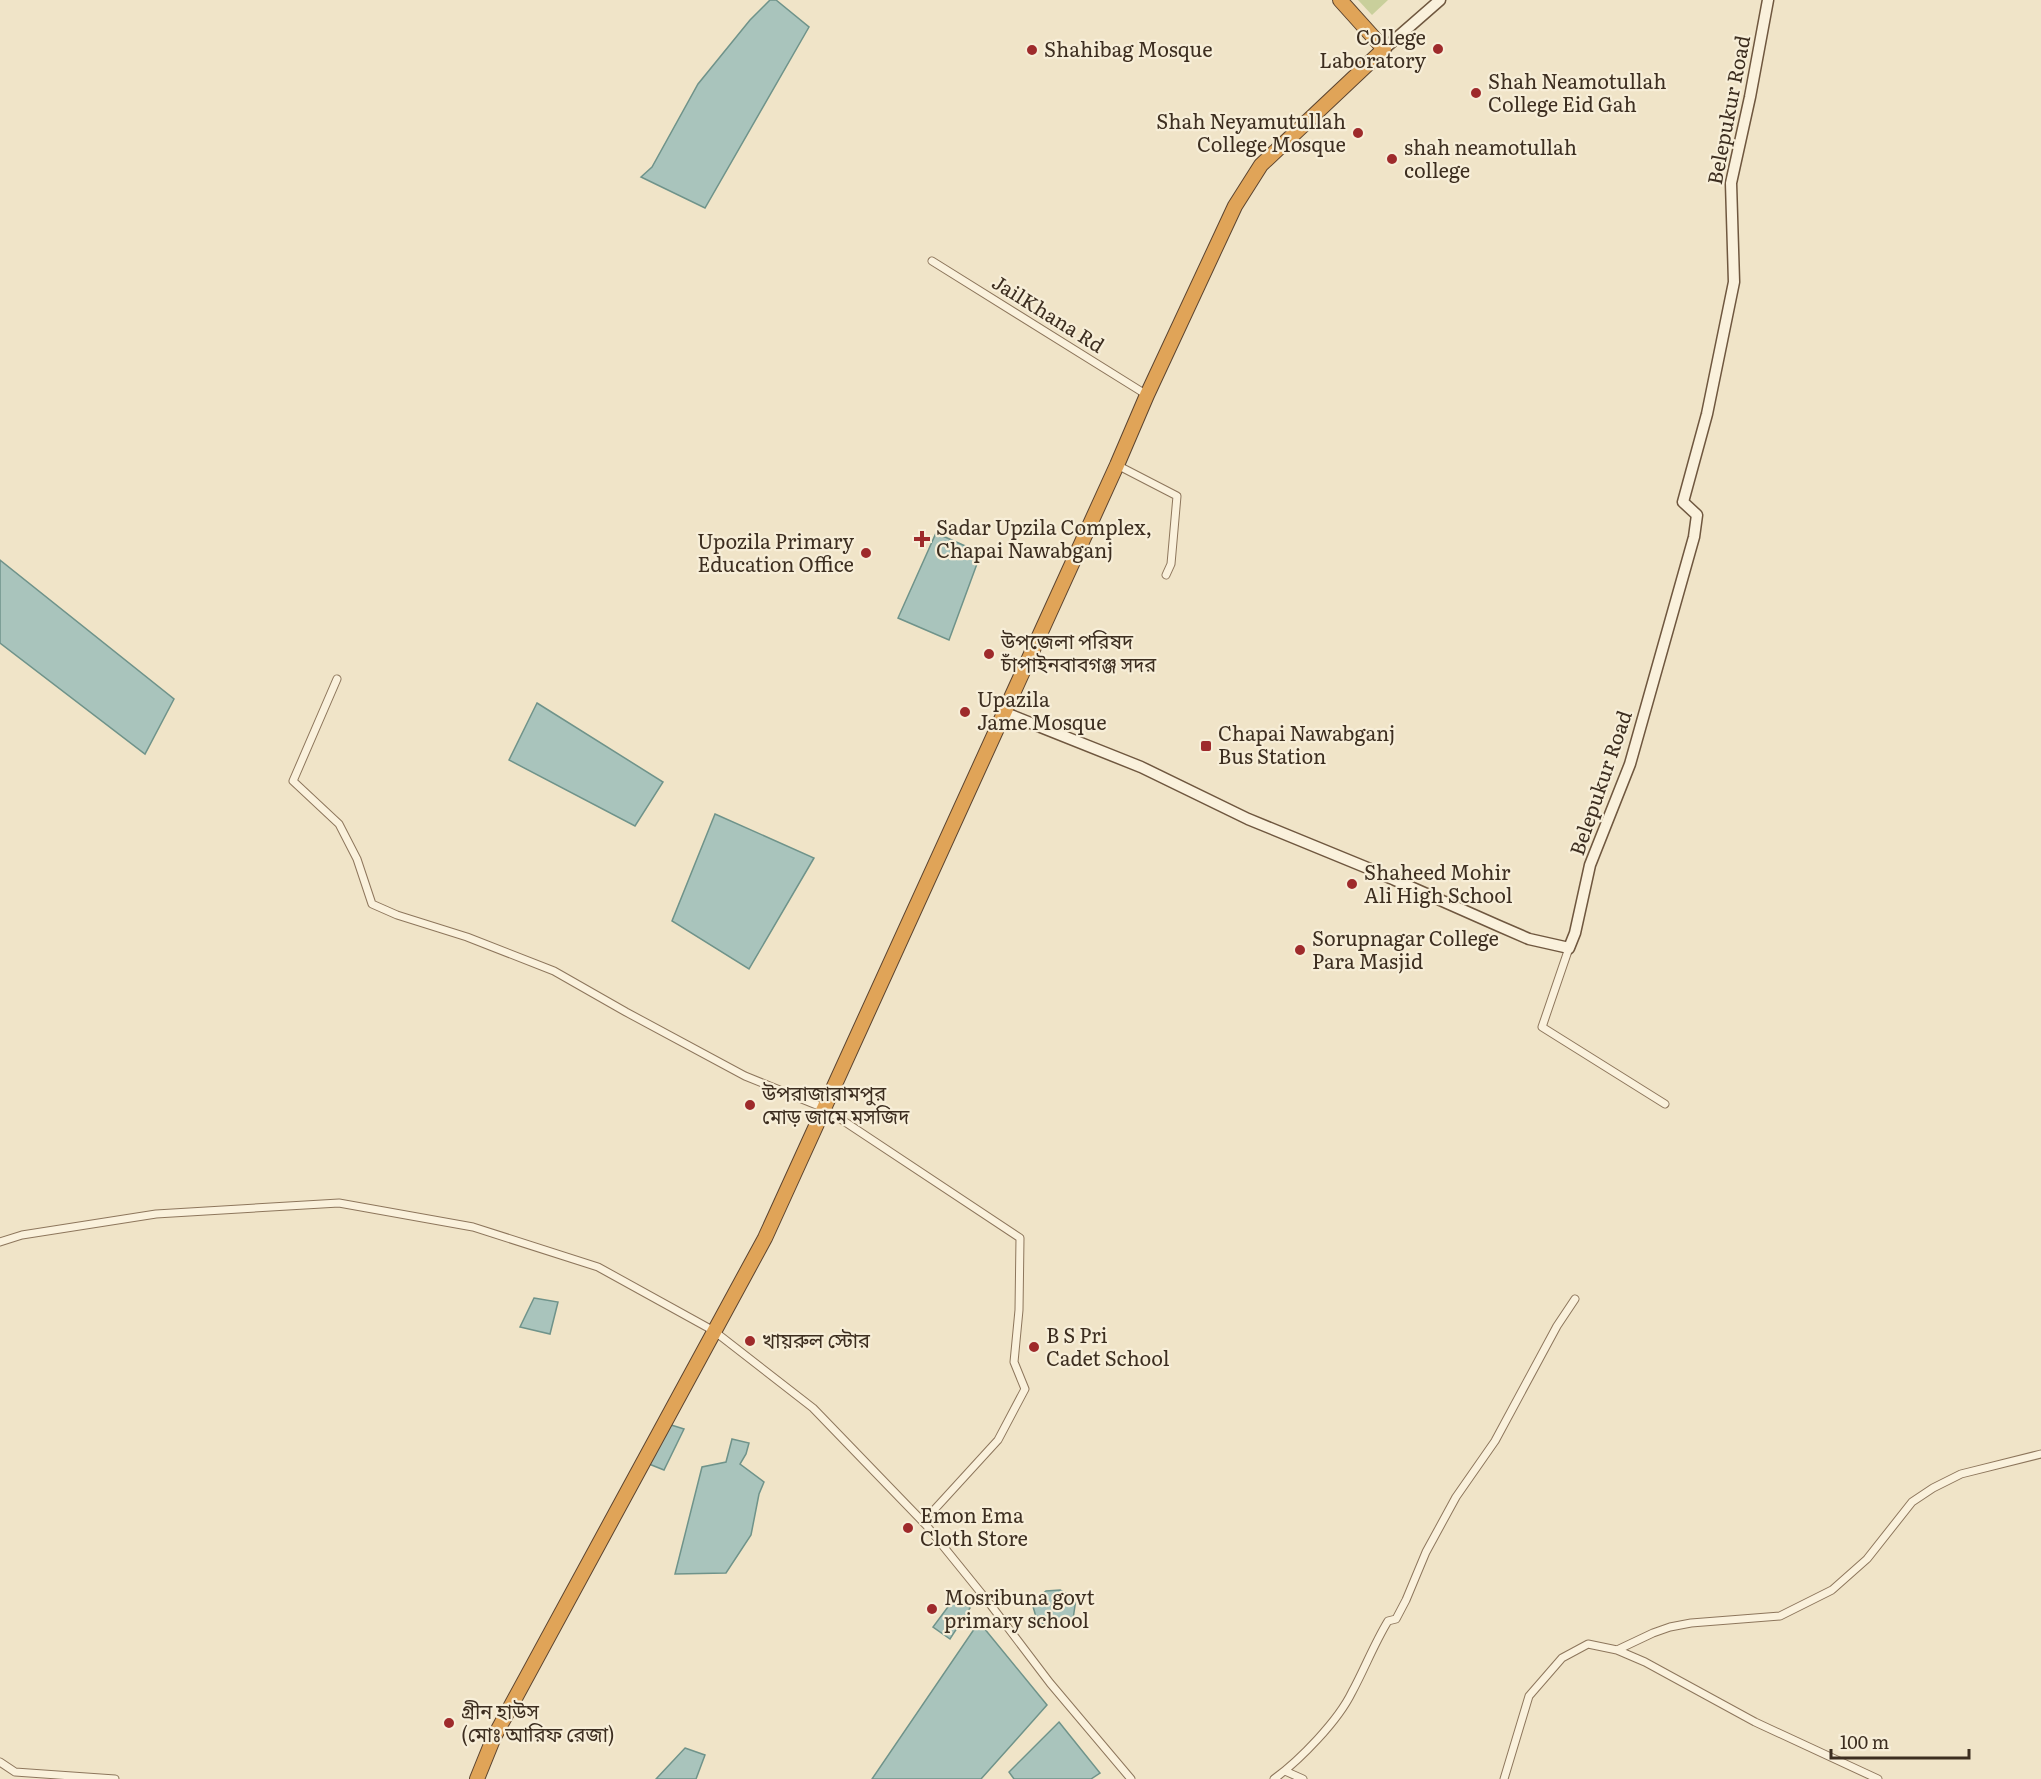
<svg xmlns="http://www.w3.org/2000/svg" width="2041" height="1779" viewBox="0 0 2041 1779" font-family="Literata,'Noto Sans Bengali',serif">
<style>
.green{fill:#c9cf9b}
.water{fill:#a9c4bc;stroke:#6f938a;stroke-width:1.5}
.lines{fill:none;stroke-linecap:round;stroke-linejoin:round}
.street-casing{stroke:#8d765c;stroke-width:9}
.secondary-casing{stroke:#6f573f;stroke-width:13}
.highway-casing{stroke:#5b4430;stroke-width:16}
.street{stroke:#faf1dc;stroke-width:7}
.secondary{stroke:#faf1dc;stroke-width:10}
.highway{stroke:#e0a458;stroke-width:14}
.poi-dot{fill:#9e2a2b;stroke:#f7eed8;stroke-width:2}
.labels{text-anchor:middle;stroke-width:4.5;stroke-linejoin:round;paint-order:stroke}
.poi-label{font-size:20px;fill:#3d2e20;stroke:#f7eed8;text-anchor:start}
.street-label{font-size:20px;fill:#3d2e20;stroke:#f7eed8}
</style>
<rect width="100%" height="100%" fill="#f0e4c8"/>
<path class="green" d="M1358,0h30l-16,15z"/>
<path class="water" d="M770,0h6l33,27 -104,181 -64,-31 11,-10 46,-83 52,-64z
M936,533l45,20 -32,87 -51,-22z
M0,560l174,139 -29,55 -145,-111z
M537,703l126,79 -28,44 -126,-66z
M715,814l99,44 -65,111 -77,-48z
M534,1298l24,4 -8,32 -30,-7z
M668,1424l16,5 -20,41 -15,-6z
M732,1439l17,4 -3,11 -6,10 24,18 -5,12 -8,41 -25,38 -51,1 27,-107 24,-5z
M1060,1590l16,9 -3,20 -35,5 -6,-21 14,-12z
M956,1596l7,1 7,11 -20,31 -17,-12z
M979,1622l68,83 -66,74h-109z
M1059,1722l41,51 -9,6h-77l-5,-7z
M685,1748l20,7 -9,24h-40z"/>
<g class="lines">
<defs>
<path id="street" d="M932,261l215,134
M1117,465l60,31 -6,68 -5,11
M337,679l-44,102 46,43 18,35 15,45 25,11 70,22 87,34 72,41 119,64 79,32 196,130 -1,72 -5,52 11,27 -27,51 -75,82
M1569,948l-27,79 123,77
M0,1242l22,-7 134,-21 183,-11 134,24 125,40 116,64 99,77 113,117 64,79 60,79 81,96
M1617,1650l36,-17 17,-6 21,-4 89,-7 52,-26 35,-31 45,-57 21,-14 28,-14 80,-20
M0,1762l15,10 100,7
M1285,1771l18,8
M1274,1779c26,-19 64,-58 78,-87 13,-24 22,-48 36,-71l8,-2 10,-19 20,-48 30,-55 39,-56 62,-115 18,-27
M1504,1779l25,-83 33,-38 26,-14 29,6 28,12 110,60 123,57"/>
<path id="secondary" d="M1384,49l56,-49
M1003,712l138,55 107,52 122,50 129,57 30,13 40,9 6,-15 15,-68 40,-101 64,-227 3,-22 -14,-13 24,-88 27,-132 -3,-99 19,-86 18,-97"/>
<path id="highway" d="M477,1779l17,-42 271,-499 352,-773 30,-70 88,-189 26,-41 123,-116 -44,-49"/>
</defs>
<use href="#street" class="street-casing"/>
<use href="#secondary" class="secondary-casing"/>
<use href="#highway" class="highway-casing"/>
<use href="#street" class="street"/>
<use href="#secondary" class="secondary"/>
<use href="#highway" class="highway"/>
</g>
<g class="poi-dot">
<circle cx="1438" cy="49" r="6"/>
<circle cx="1032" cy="50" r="6"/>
<circle cx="1476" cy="93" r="6"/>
<circle cx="1358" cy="133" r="6"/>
<circle cx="1392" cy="159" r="6"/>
<path d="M919 530h6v6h6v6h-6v6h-6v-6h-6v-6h6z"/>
<circle cx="866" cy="553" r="6"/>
<circle cx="989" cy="654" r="6"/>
<circle cx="965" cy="712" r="6"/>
<rect x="1200" y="740" width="12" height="12" rx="3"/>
<circle cx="1352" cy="884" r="6"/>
<circle cx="1300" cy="950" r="6"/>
<circle cx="750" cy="1105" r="6"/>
<circle cx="750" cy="1341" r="6"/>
<circle cx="1034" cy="1347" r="6"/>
<circle cx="908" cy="1528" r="6"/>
<circle cx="932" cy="1609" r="6"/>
<circle cx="449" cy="1723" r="6"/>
</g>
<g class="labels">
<g class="poi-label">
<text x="1426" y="45" text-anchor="end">College<tspan x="1426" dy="23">Laboratory</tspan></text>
<text x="1044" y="57">Shahibag Mosque</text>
<text x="1488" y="89">Shah Neamotullah<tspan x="1488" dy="23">College Eid Gah</tspan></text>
<text x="1346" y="129" text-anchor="end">Shah Neyamutullah<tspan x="1346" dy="23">College Mosque</tspan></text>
<text x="1404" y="155">shah neamotullah<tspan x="1404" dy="23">college</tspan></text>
<text x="936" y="535">Sadar Upzila Complex,<tspan x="936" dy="23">Chapai Nawabganj</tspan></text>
<text x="854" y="549" text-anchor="end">Upozila Primary<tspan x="854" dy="23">Education Office</tspan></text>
<text x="1001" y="649">উপজেলা পরিষদ<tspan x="1001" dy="23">চাঁপাইনবাবগঞ্জ সদর</tspan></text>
<text x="977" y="707">Upazila<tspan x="977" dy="23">Jame Mosque</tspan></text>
<text x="1218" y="741">Chapai Nawabganj<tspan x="1218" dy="23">Bus Station</tspan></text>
<text x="1364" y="880">Shaheed Mohir<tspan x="1364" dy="23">Ali High School</tspan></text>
<text x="1312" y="946">Sorupnagar College<tspan x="1312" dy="23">Para Masjid</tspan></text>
<text x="762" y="1101">উপরাজারামপুর<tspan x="762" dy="23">মোড় জামে মসজিদ</tspan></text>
<text x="1046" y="1343">B S Pri<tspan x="1046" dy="23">Cadet School</tspan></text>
<text x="762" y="1348">খায়রুল স্টোর</text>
<text x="920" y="1523">Emon Ema<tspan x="920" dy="23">Cloth Store</tspan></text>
<text x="944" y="1605">Mosribuna govt<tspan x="944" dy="23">primary school</tspan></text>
<text x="461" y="1719">গ্রীন হাউস<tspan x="461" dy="23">(মোঃ আরিফ রেজা)</tspan></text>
</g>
<g class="street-label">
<text transform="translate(1729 110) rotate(-79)" y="7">Belepukur Road</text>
<text transform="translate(1048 314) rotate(32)" y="7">JailKhana Rd</text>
<text transform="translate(1601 783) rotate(-71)" y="7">Belepukur Road</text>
</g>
</g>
<path d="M1831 1749v9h138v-9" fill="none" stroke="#3d2e20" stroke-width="3"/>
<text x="1840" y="1749" font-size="18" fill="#3d2e20" stroke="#f7eed8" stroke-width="4.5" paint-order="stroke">100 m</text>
</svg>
